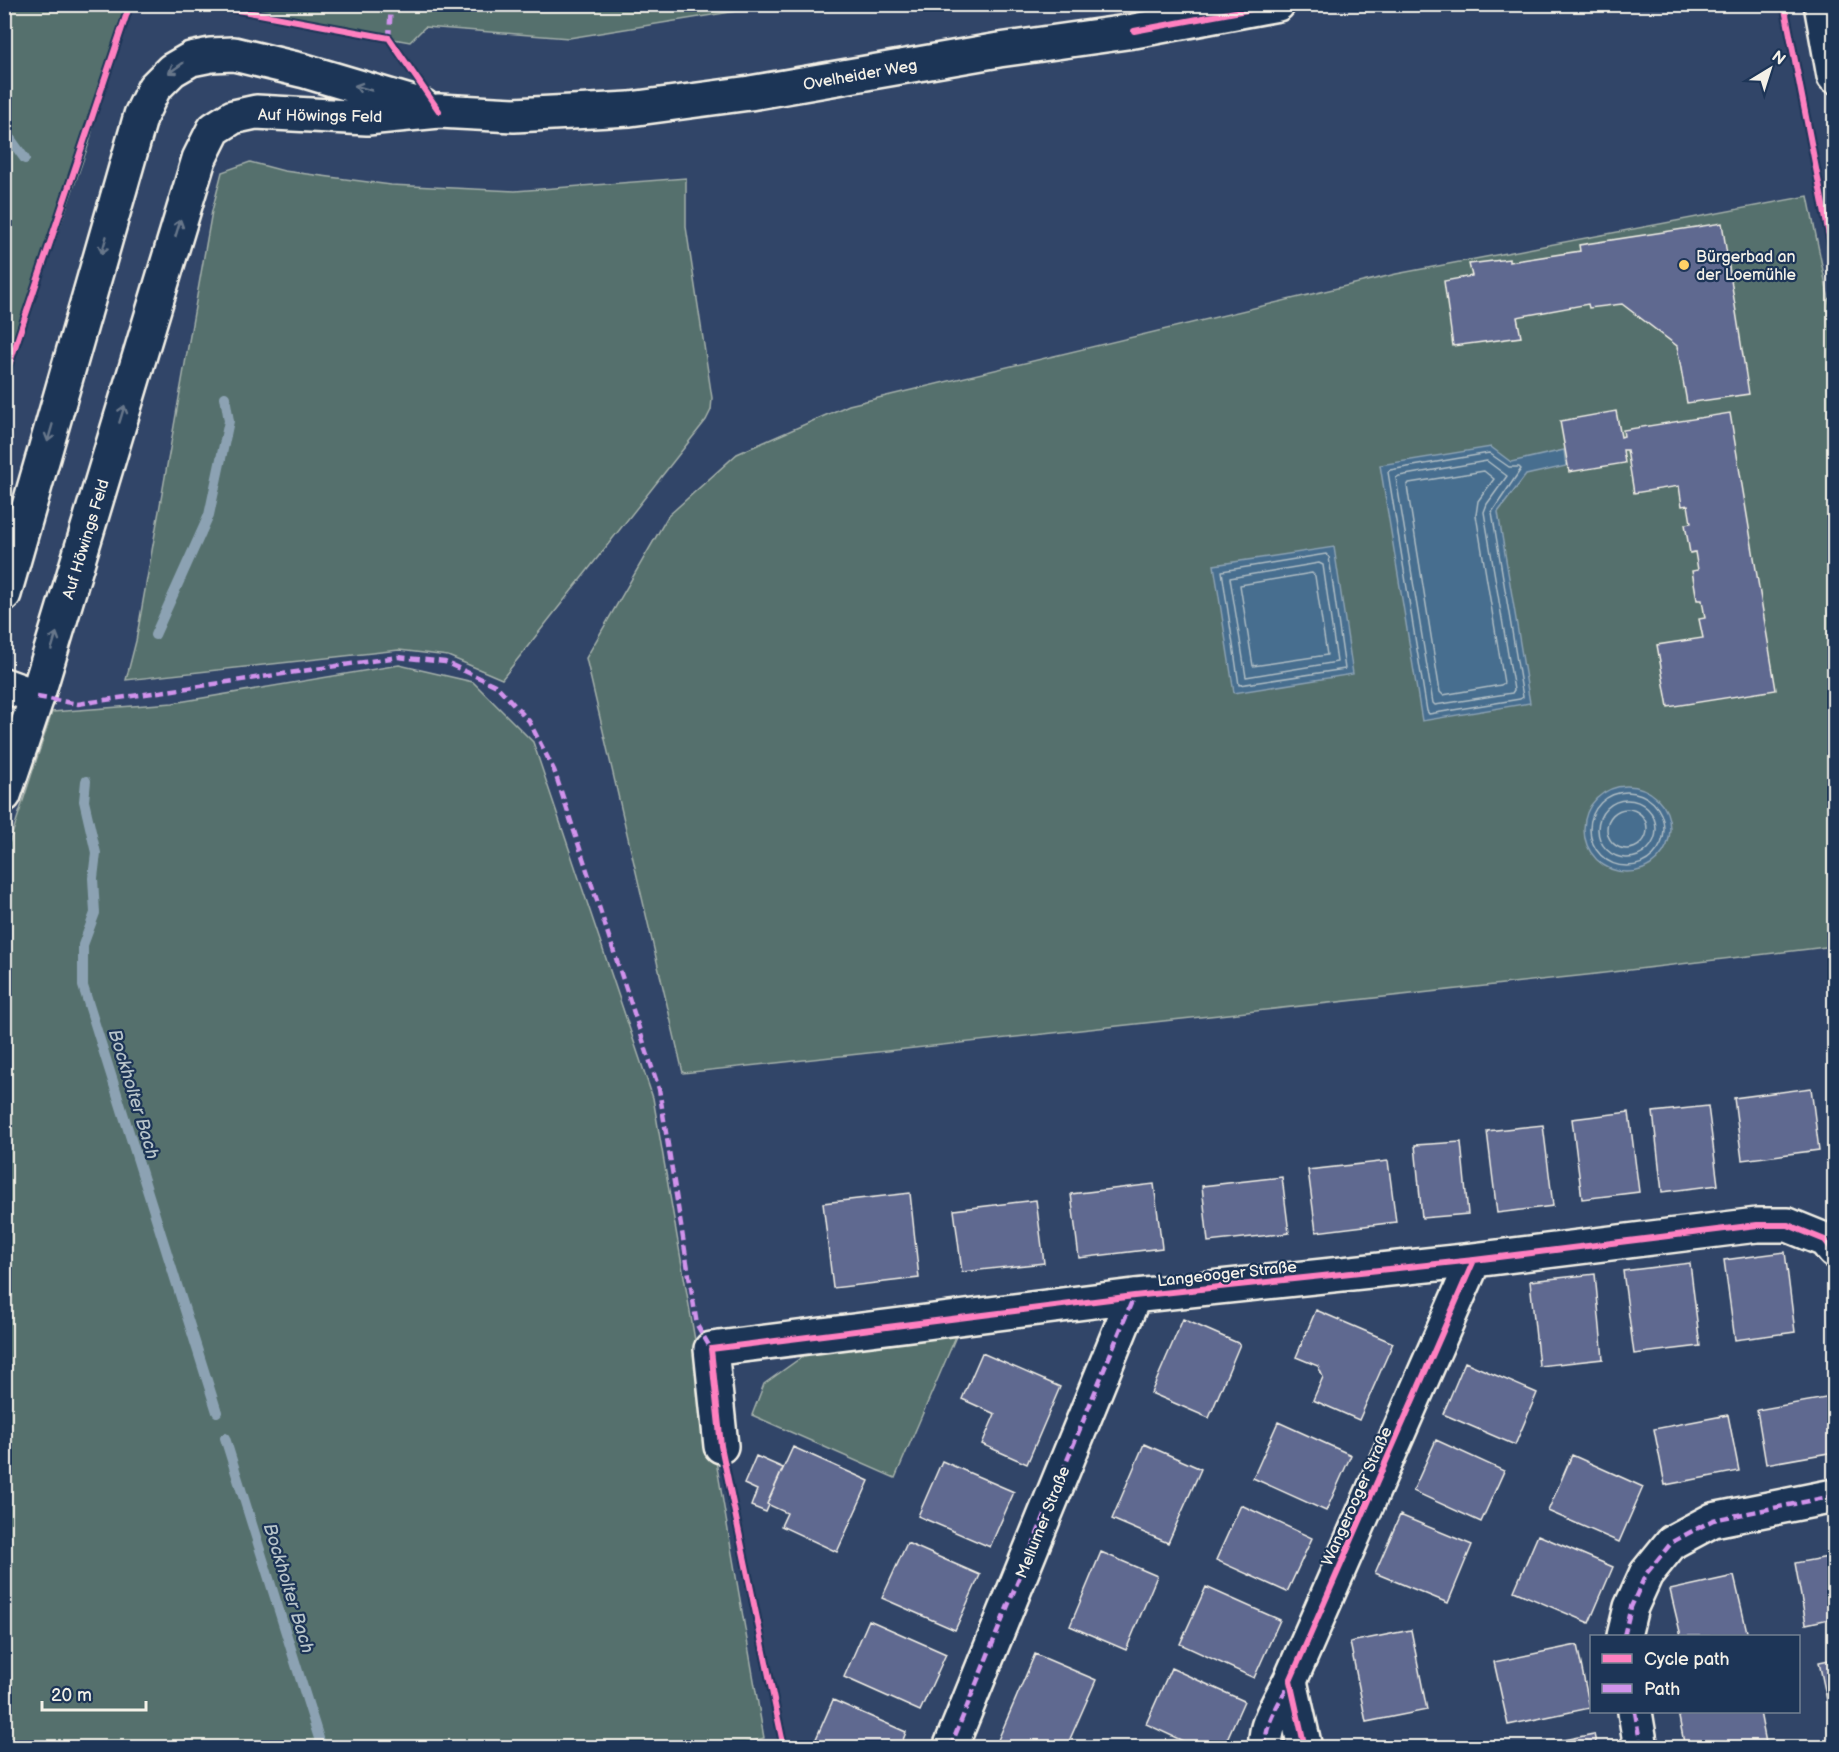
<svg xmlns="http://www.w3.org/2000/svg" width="1839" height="1752" viewBox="0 0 1839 1752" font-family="'Balsamiq Sans',sans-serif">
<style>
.green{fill:#55706d;stroke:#a4b0aa;stroke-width:1.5}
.water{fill:#476e8f;stroke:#8ca2b3;stroke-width:1.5}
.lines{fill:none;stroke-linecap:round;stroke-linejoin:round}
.shore{stroke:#afbdc4;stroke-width:1.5}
.stream{stroke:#8ca2b3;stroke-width:10}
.building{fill:#5f6990;stroke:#f4f1e8;stroke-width:1.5}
.minor-casing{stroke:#f4f1e8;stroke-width:38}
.tertiary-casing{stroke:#f4f1e8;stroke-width:38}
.secondary-casing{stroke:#f4f1e8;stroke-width:38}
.minor{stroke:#1d3557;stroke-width:33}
.tertiary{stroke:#1d3557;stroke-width:33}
.secondary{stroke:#1d3557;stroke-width:33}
.quiet{stroke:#d193ec;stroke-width:4.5;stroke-dasharray:9 4.5;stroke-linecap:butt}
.cycleway-casing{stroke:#1d3557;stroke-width:10}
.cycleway{stroke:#ff80c0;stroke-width:6}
.oneway{stroke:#68778a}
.poi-dot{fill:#ffd166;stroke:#1d3557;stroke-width:2}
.labels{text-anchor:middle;stroke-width:4.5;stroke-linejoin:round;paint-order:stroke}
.street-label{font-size:16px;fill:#f4f1e8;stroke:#1d3557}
.poi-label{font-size:16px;fill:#f4f1e8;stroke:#1d3557;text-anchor:start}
.water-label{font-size:18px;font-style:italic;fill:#b7c3c9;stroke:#1d3557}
</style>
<rect width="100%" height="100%" fill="#314568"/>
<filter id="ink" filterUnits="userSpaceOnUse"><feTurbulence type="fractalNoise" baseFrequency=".0167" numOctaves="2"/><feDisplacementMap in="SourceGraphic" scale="12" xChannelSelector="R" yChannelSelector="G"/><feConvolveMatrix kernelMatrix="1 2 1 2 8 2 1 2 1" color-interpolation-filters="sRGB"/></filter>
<g filter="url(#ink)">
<path class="green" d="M5,4l123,1 -8,15 -31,123 -84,240z
M205,5v-1l569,1 -205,33 -144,-11 -15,15z
M250,162l34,9 107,14 124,6 171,-13v49l26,171 -1,12 -5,10 -204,259 -54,-23 -49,-6 -273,30 10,-39 76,-430 10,-39z
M1808,196l26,129v621l-247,29 -904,98 -97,-415 82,-142 69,-62 112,-49 547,-131z
M399,665l74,17 60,60 120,356 111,640 -25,7v3h-734l-1,-889 48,-147 121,-9z
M957,1334l-62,144 -143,-63 12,-31 45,-32z"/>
<path class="water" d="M1491,447l20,15 53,-12 2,16 -40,9 -28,37 32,191 -108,18 -42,-256z
M1334,547l19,127 -119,19 -20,-128z
M1584 829a43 43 0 1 1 86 0a43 43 0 1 1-86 0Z"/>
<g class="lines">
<path class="shore" d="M1489,453l20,14h10l2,2 -29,43 31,185 -3,2 -91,15 -2,-3 -39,-239 2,-2z
M1487,461l20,15 -20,28 -3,8 30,178 -2,3 -77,12 -2,-2 -37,-225 3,-2z
M1484,471l10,8 -16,22 -2,14 28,168 -3,2 -58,10 -3,-3 -33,-206 2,-3z
M1326,554l3,3 16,112 -106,16 -17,-114z
M1319,563l4,2 14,97 -91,15 -16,-99z
M1312,573l3,3 12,79 -74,11 -13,-81z
M1590 829a37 37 0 1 1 74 0a37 37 0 1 1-74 0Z
M1598 829a29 29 0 1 1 58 0a29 29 0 1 1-58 0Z
M1607 829a20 20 0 1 1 40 0a20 20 0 1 1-40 0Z"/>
<path class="stream" d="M4,130l21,29
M155,635l54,-120 20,-94 -4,-24
M86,781l-2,20 12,52 -3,25 2,35 -12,32v41l134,426
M225,1438l97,310"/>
</g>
<path class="building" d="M1722,223l27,171 -62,9 -10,-57 -55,-42 -33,4 -1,-4 -71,13 4,20 -68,9 -9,-65 28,-5 -3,-12 40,-5v3l71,-11 -1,-6z
M1616,411l5,26 3,-1 -1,-6 107,-17 46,277 -108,17 -11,-62 46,-7 -4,-19 6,-1 -3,-18h-5l-5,-29 6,-1 -3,-18 -5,1 -5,-29 6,-1 -3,-18 -6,1 -3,-20 -45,7 -7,-43h-4l2,13 -56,9 -9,-51z
M1811,1088l8,62 -77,10 -8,-62z
M1708,1106l10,79 -56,7 -9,-80z
M1629,1112l10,80 -57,7 -10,-80z
M1543,1125l10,81 -56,7 -10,-82z
M1461,1142l7,72 -46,4 -7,-73z
M1388,1161l8,61 -80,10 -8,-62z
M1282,1177l7,56 -81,9 -6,-56z
M1154,1184l8,64 -83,10 -8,-64z
M910,1193l9,85 -86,10 -10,-85z
M1036,1200l8,63 -82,9 -8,-62z
M1785,1252l10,80 -60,8 -11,-80z
M1690,1263l10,83 -66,8 -11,-83z
M1595,1274l8,85 -64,7 -9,-85z
M1316,1310l77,33 -34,77 -46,-20 10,-23 -5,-11 -22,-9z
M1183,1319l57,25 -31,74 -58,-25z
M982,1353l78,34 -33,77 -45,-20 13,-30 -33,-15z
M1465,1362l72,31 -22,52 -72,-31z
M1831,1397l3,22v33l-68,12 -9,-54z
M1728,1415l11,56 -74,14 -11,-56z
M1278,1422l73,33 -25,56 -73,-33z
M1436,1440l68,31 -23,51 -68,-31z
M1144,1444l57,25 -33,74 -56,-24z
M793,1447l76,34 -32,71 -56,-26 6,-13 -20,-9z
M1572,1455l71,32 -24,55 -71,-31z
M756,1456l27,12 -16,36 2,1 -3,7 -15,-6 6,-16 -13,-6z
M942,1461l72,31 -24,55 -72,-31z
M1241,1505l71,33 -25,54 -71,-32z
M1400,1515l72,30 -24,58 -73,-30z
M1538,1535l75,32 -24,56 -75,-32z
M907,1543l73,32 -25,55 -73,-32z
M1101,1552l56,24 -31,74 -56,-24z
M1834,1556v62l-28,6 -11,-61z
M1734,1576l14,60h-67l-11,-46z
M1206,1587l74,33 -26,58 -74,-34z
M869,1620l77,34 -26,57 -76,-34z
M1411,1630l16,80 -61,12 -16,-80z
M1577,1645l13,63 -82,17 -14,-63z
M1035,1654l61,26 -30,68h-23l-12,-6 -2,6h-13l-18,-8z
M1834,1659v65h-2l-13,-62z
M1171,1668l73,33 -21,47h-25l-52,-24z
M833,1700l73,32 -6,16h-88z
M1678,1712h82l7,36h-82z
M1594,1734l3,14h-74z
M1431,1743l1,5h-24z"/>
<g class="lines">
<defs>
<path id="minor" d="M721,1446l-10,-97 423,-53 340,-36 283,-35h31l37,15 9,11
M1624,1636l7,-29 15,-33 26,-32 41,-22 121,-24
M1635,1712l6,36
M950,1748l184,-452
M1266,1748c-3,-23 15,-48 24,-67
M1305,1748l-15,-67 184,-421"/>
<path id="tertiary" d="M1821,4l13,72
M4,685l33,12"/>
<path id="secondary" d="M4,594l137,-479 13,-27 18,-18 19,-11 20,-4 23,-1 71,17 118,35
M4,795l33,-98 162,-538 15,-30 19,-12 23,-5 111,6 72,-7 75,4 116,-6 120,-16 249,-43 135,-19 144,-27"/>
</defs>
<use href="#minor" class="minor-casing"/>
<use href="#tertiary" class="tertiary-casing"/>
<use href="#secondary" class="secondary-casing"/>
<use href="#minor" class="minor"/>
<use href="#tertiary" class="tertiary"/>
<use href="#secondary" class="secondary"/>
<path class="quiet" d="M389,38l2,-34
M37,697l41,7 320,-47 47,5 52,24 32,35 25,49 105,319 38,236 14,24 5,-1
M1624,1636l7,-29 15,-33 26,-32 41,-22 121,-24
M1635,1712l6,36
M950,1748l184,-452
M1266,1748c-3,-22 14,-46 23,-64"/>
<defs>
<path id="cycleway" d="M205,4l184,34 50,73
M1784,4l50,257
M1134,31l144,-27
M4,380l126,-376
M784,1748l-63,-302 -10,-97 423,-53 340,-36 283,-35h31l37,15 9,11
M1305,1748l-15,-67 184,-421"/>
</defs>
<use href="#cycleway" class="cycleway-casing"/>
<use href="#cycleway" class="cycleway"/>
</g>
<defs><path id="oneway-shaft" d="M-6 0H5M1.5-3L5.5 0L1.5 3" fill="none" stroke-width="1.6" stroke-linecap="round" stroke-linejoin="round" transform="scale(1.5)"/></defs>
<g class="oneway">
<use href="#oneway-shaft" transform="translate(176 68) rotate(145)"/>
<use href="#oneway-shaft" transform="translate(363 88) rotate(-164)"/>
<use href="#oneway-shaft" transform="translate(178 228) rotate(-73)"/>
<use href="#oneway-shaft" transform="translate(104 245) rotate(106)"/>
<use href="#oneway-shaft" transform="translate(122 414) rotate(-73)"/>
<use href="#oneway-shaft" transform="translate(50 433) rotate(106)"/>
<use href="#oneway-shaft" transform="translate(54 641) rotate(-73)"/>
</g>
</g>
<circle class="poi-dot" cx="1684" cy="265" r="6"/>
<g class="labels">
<g class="street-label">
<text transform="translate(860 74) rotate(-10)" y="6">Ovelheider Weg</text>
<text transform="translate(320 115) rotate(1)" y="6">Auf Höwings Feld</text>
<text transform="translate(85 539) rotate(-73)" y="6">Auf Höwings Feld</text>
<text transform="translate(1227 1273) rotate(-6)" y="6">Langeooger Straße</text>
<text transform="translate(1356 1496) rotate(-66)" y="6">Wangerooger Straße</text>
<text transform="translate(1042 1522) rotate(-68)" y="6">Mellumer Straße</text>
</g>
<g class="poi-label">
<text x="1696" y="262">Bürgerbad an<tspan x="1696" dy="18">der Loemühle</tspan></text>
</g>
<g class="water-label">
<text transform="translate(134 1094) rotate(73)" y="6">Bockholter Bach</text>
<text transform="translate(289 1588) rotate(73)" y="6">Bockholter Bach</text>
</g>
</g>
<rect width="1839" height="1752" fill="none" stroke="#1d3557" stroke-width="24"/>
<rect x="12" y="12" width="1815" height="1728" fill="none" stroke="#f4f1e8" stroke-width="2" filter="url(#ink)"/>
<rect x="1590" y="1635" width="210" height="78" fill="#1d3557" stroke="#738091" stroke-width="1.5"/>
<rect x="1602" y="1654" width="30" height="9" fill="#ff80c0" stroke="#738091" stroke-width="1.5"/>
<text x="1644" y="1665" font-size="18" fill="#f4f1e8">Cycle path</text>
<rect x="1602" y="1684" width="30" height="9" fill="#d193ec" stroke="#738091" stroke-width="1.5"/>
<text x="1644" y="1695" font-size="18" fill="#f4f1e8">Path</text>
<g transform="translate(1770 69) rotate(38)" stroke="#1d3557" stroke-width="4.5" paint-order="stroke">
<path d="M0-4.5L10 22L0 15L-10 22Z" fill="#f4f1e8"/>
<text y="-9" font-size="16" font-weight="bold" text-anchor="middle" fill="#f4f1e8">N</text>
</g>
<path d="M42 1701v9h104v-9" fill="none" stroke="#f4f1e8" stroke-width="3"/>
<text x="51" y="1701" font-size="18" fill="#f4f1e8" stroke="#1d3557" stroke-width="4.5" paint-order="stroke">20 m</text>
</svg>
